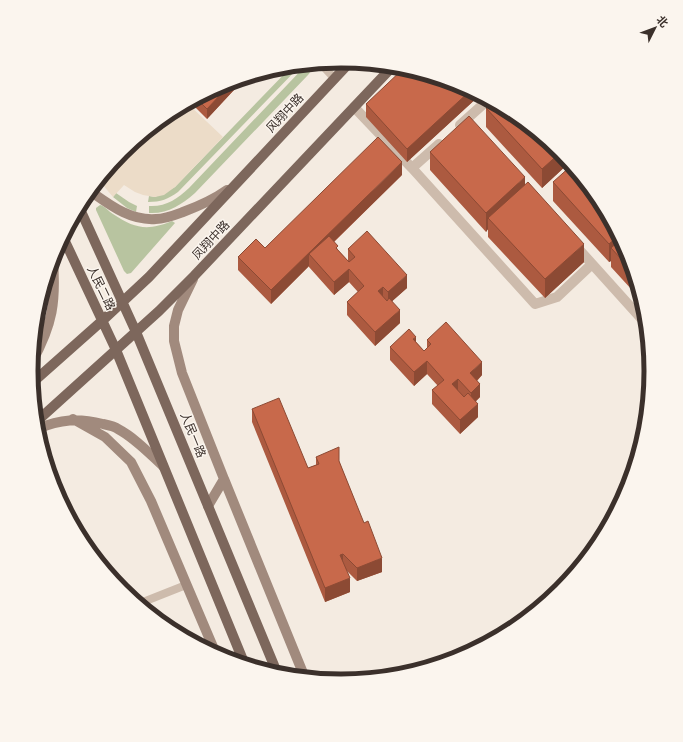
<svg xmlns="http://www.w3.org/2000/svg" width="683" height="742" viewBox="0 0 683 742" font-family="Rubik,'Noto Sans SC',sans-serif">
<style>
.green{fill:#b8c4a0}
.plaza{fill:#ecdcc8}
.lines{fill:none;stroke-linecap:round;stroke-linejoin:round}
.lane{stroke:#cdbbac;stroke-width:8}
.street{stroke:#cdbbac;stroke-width:10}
.secondary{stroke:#a18a7d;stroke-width:10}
.primary{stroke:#7d675c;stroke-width:10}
.wall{fill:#ac5a40}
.shaded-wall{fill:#8c4a34}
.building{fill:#c8694b;stroke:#8c4a34}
.labels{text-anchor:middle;stroke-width:3;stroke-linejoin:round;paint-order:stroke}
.street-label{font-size:12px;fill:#3b302b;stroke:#fbf5ee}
.rim{fill:none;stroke:#3b302b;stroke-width:5}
</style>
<rect width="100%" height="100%" fill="#f4ebe1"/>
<path class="green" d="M307,64h3c2,3 1,8 -2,11l-113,118c-14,12 -27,21 -46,20v-7c17,1 28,-7 40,-18z
M293,65h8l-123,127c-10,7 -17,10 -30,10l1,-6 6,1 20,-10z
M116,193l13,9 8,4 -1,6 -9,-4 -14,-11z
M100,205c5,1 8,6 13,9 22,15 35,17 59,7l3,2 -44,50 -4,1 -3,-3 -28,-61v-2z"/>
<path class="plaza" d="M187,103l36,34 -48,50 -11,8 -9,2 -12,-2 -8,-3 -11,-7 -11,12 -10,-12 -3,-7 22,-27 47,-38z"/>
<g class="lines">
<path class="lane" d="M320,63l15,16
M138,604l48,-19"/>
<path class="street" d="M354,107l58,61 123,136 22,-7 35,-33
M460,125l29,-26
M412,168l27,-24
M575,245l72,80"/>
<path class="secondary" d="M90,191c20,14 40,30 66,28 9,0 19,-4 27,-7 16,-6 30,-12 44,-22
M193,279l-15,31 -4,16v15l8,32 42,106 -16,27
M32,362c21,-38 24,-60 21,-103
M73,419l32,18 26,25 20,39 65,153
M37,429c24,-10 41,-11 66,-5 5,1 11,2 15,5 17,9 31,24 45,37
M224,479l81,199"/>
<path class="primary" d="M79,207l57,125 142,343
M63,237l53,113 129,315
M32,383l71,-63 46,-43 202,-216
M36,422l123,-111 35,-35 199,-210"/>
</g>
<path class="wall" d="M246,77l-39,42 -17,-17 33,-18z
M461,84l19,11 -73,67 -41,-45v-13z
M486,108l75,44 9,10 -28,26 -56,-61z
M430,152l95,33 59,77 -39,36 -57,-61v-8l-2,3 -56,-62z
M402,175l-68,67 4,8 10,11v-12l59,39 -15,13 8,22 -25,23 -28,-31v-13l11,-10 -9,-10 -15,13 -25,-28v-1l-38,38 -33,-34v-13l27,-9z
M553,182l75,70 15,50 -32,-35v-6l-2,1 -56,-61z
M427,340l55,35 -5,6 3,16 -4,4 2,16 -18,17 -28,-30v-14l6,-4 -11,-12 -13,12 -24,-26v-13l26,-5 8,9 3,-3z
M252,409l56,59 8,-3v-8l23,4 43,111 -25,9 -11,-11 4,22 -25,10 -73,-180z"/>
<path class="shaded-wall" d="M246,77l-39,42v-10l26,-28z
M471,90l9,5 -73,67v-13z
M561,152l9,10 -28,26v-19z
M402,162v13l-87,85 -6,-6v12l-38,38v-14z
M525,177v19l-37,22v11l-2,3v-19z
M619,235l7,12 -15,1v13l-2,1v-18z
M584,244v18l-39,36v-19z
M349,269v13l-15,13v-13z
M407,275v13l-19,17v-13z
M383,287v13l-5,-9z
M400,310v13l-25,23v-14z
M416,337v13l-3,-11z
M427,361v13l-13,12v-14z
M482,362v13l-12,12v-14z
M458,379v13l-6,-8z
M480,384v13l-9,9v-13z
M478,404v13l-18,17v-14z
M343,554v13l-3,-12z
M382,558v14l-25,9v-13z
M350,578v14l-25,10v-14z"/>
<path class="building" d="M405,67l56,17 10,6 -64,59 -41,-45z
M233,81l-26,28 -11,-11 27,-14z
M493,102l21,11 47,39 -19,17 -56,-61z
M469,116l56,61 -39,36 -56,-61z
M378,137l24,25 -131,128 -33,-33 18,-18 9,9z
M572,165l28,34 19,36 -10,9 -56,-62z
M528,182l56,62 -39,35 -57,-61z
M367,231l40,44 -19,17 -5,-5 -5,4 9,10 2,-3 11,12 -25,22 -28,-30 17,-16 -15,-17 -15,13 -25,-28 20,-18 9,10 -2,2 13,14 6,-5 -7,-8z
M621,239l7,13 7,22 -24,-26z
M446,322l36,40 -12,11 10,11 -9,9 -13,-14 -6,5 12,13 4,-4 10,11 -18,16 -28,-30 12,-10 -17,-19 -13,11 -24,-25 19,-18 7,8 -3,2 11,12 7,-7 -4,-4z
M279,398l29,70 11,-4 -3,-7 23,-10v14l25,62 4,-2 14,37 -25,10 -14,-14 -3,1 10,23 -25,10 -73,-179z"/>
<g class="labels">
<g class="street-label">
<text transform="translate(285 113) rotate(-47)" y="4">风翔中路</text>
<text transform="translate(211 240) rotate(-47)" y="4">凤翔中路</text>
<text transform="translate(101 288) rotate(64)" y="4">人民二路</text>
<text transform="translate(193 435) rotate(68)" y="4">人民一路</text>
</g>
</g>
<path d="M0 0H683V742H0ZM38 371a303 303 0 1 1 606 0a303 303 0 1 1-606 0Z" fill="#fbf5ee" fill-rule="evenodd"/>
<path class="rim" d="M38 371a303 303 0 1 1 606 0a303 303 0 1 1-606 0Z"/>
<g transform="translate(655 28) rotate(48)" stroke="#fbf5ee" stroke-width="3" paint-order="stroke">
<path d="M0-3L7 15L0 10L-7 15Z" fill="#3b302b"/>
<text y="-6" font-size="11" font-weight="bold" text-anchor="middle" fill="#3b302b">北</text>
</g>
</svg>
